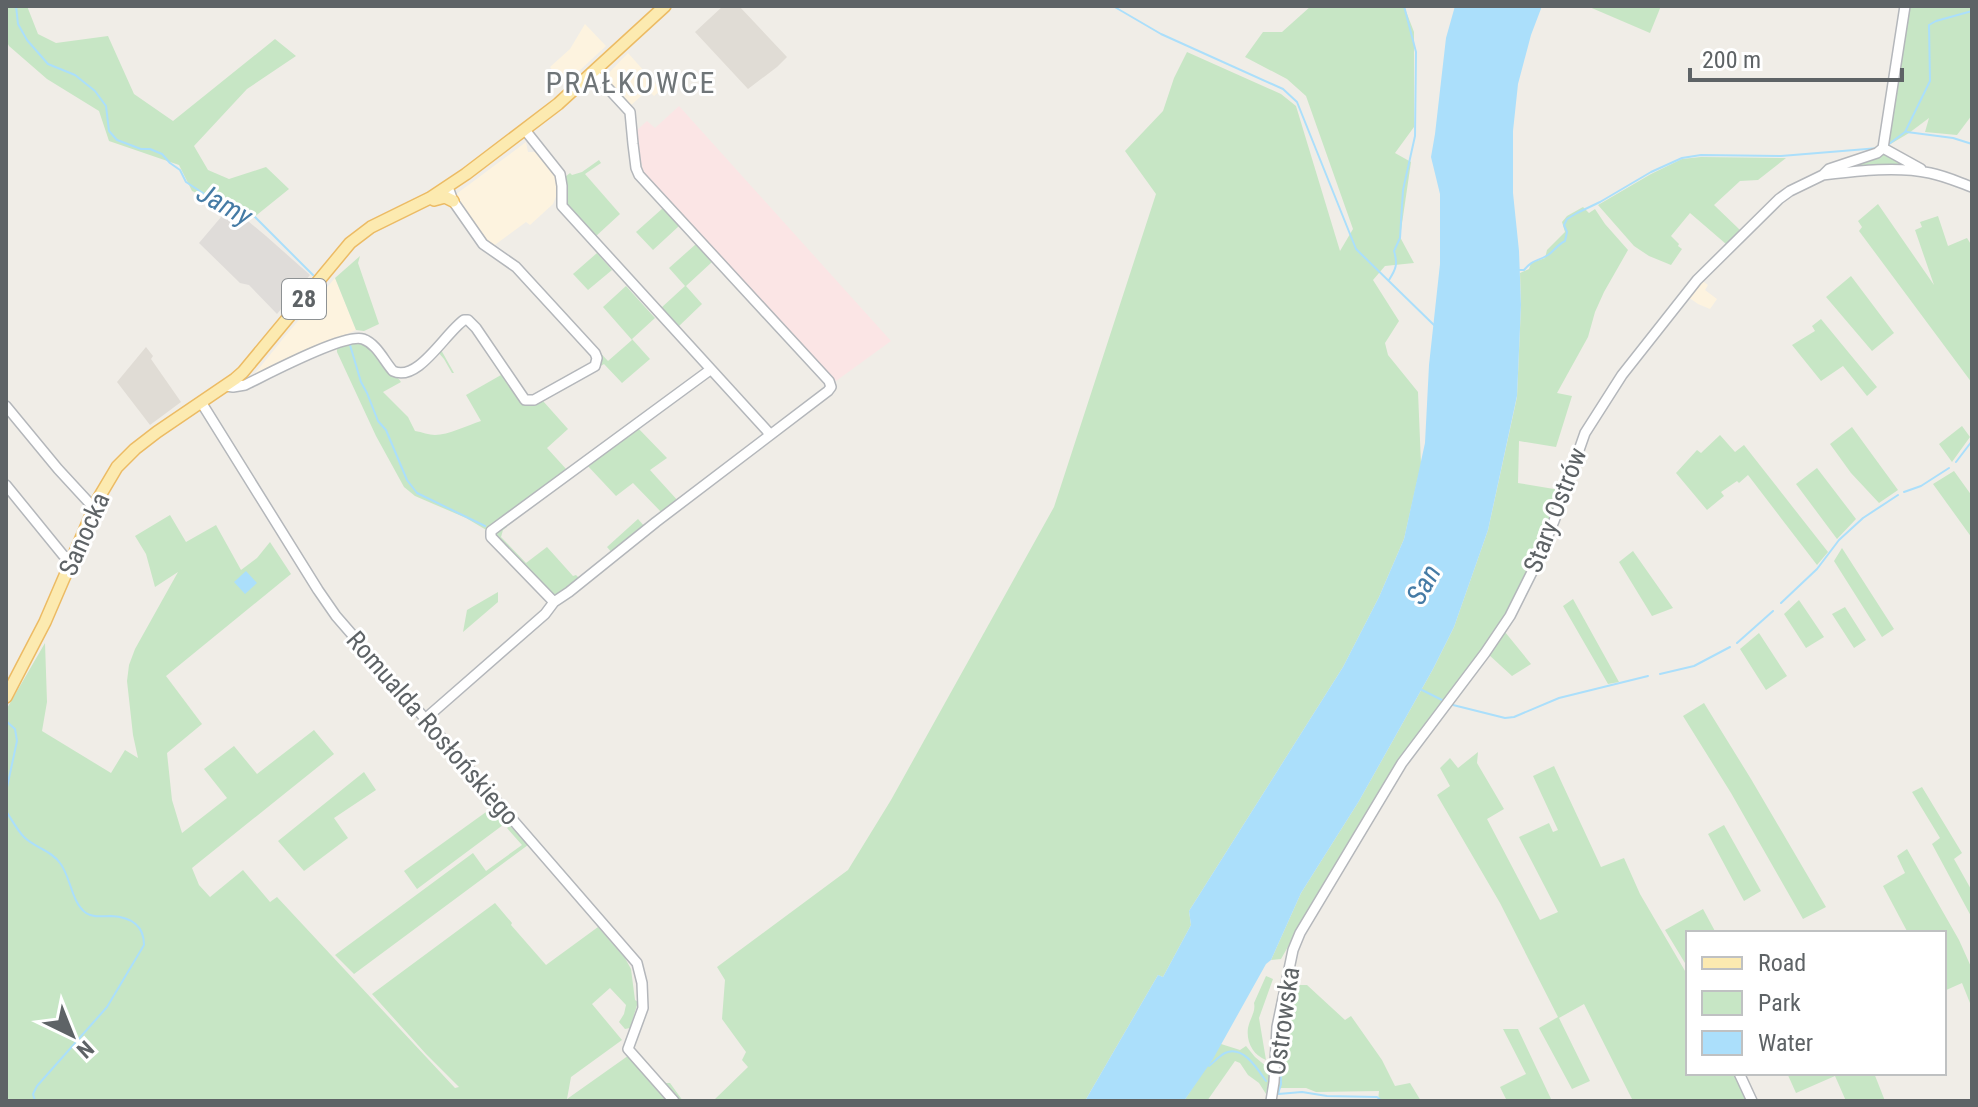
<svg xmlns="http://www.w3.org/2000/svg" width="1978" height="1107" viewBox="0 0 1978 1107" font-family="'Roboto Condensed',sans-serif">
<style>
.commercial{fill:#fdf3df}
.industrial{fill:#dfdcd9}
.education{fill:#e0dcd5}
.medical{fill:#fbe5e5}
.green{fill:#c7e6c5}
.water{fill:#abdffb}
.lines{fill:none;stroke-linecap:round;stroke-linejoin:round}
.stream{stroke:#abdffb;stroke-width:2}
.minor-casing{stroke:#b4b7bb;stroke-width:12}
.major-casing{stroke:#ecbb64;stroke-width:14}
.minor{stroke:#fff;stroke-width:9}
.major{stroke:#fceab0;stroke-width:11}
.labels{text-anchor:middle;stroke-width:6;stroke-linejoin:round;paint-order:stroke}
.shield{fill:#fff;stroke:#8e9294;stroke-width:2}
.shield-label{font-size:24px;font-weight:bold;fill:#5e6366}
.street-label{font-size:26px;fill:#5e6366;stroke:#fff}
.water-label{font-size:28px;font-style:italic;fill:#457ba5;stroke:#fff}
.quarter-label{font-size:30px;letter-spacing:2px;fill:#6f7578;stroke:#fff}
</style>
<rect width="100%" height="100%" fill="#f0ede7"/>
<path class="commercial" d="M585,24l21,22 -42,39 -14,-18 20,-18z
M628,53l33,37 -7,6 -6,-6 -18,16 -26,-28z
M526,142l2,10h8l23,27 -2,15 -4,10 -23,21 -4,-3 -34,25 -37,-52z
M335,278l21,52 -104,47 34,-42z
M1701,280l7,5 -3,5 12,9 -7,10 -12,-5 -10,-7z"/>
<path class="industrial" d="M227,210l16,7 23,19 44,39 -33,39 -28,-29 -9,-2 -41,-40z"/>
<path class="education" d="M723,6h16l48,51 -10,10 -29,22 -53,-57z
M146,347l7,9 -2,3 30,43 -31,23 -33,-43z"/>
<path class="medical" d="M679,106l212,235 -55,40 -192,-207 -7,-29 -1,-14 11,-10 8,7z"/>
<path class="green" d="M6,6h21l11,28 18,9 52,-7 26,58 39,27 102,-82 21,17 -49,33 -53,57 14,24 21,9 37,-12 23,22 -36,29 -61,-27 -13,-26 -70,-24 -10,-30 -52,-32 -38,-33 -3,-6z
M1311,6h93l10,26v95l-19,26 16,9 -11,75 14,26 -29,3 -12,14 26,41 -14,22 3,12 30,37 3,72 -17,75 -25,58 -36,70 -154,244 2,14 -28,52 -5,-2 -73,126h-372l35,-34 -6,-7 4,-8 -24,-33 3,-39 -8,-13 131,-97 43,-70 163,-293 102,-313 -31,-43 38,-40 11,-33 13,-26 94,42 15,12 44,145 13,-22 -47,-133 -19,-17 -42,-22 18,-25h19z
M1587,6h74l-11,27z
M1909,6h63v109l-15,20 -32,-3 4,-14 -20,15 -20,12 -2,-4z
M1885,153l24,13 -66,1z
M1701,157l85,1 -28,22 -18,1 -26,24 26,25 -14,14 -36,-31 -19,23 8,8 -1,2 4,3 -11,16 -22,-9 -15,-10 -36,-41 53,-31 31,-15z
M599,160l2,3 -16,11 35,40 -25,23 -30,-32v-28l5,-4 2,2 10,-3z
M1878,204l56,81 -19,-55 7,-3 -2,-5 18,-6 10,30 19,-8 5,8v137l-113,-152 3,-4 -4,-6z
M1583,207l6,6 6,-4 10,15 23,26 -24,42 -9,20 -7,25 -31,56 15,3 -16,51 -37,-6 -1,42 42,7 -22,59 -31,64 -7,9 -7,14 -91,121 -72,116 -49,86 -10,1 30,-67 58,-92 74,-132 21,-42 34,-97 29,-133 4,-92 -1,-32 9,-4 2,-6 14,-5 2,-8 18,-18 -3,-10 5,-6z
M663,208l16,18 -26,24 -17,-18z
M696,244l16,18 -26,24 16,18 -24,23 -17,-19 24,-22 -16,-18z
M597,253l15,17 -24,20 -15,-16z
M360,256l-2,7 21,61 -15,7 -8,-1 -21,-52z
M1851,276l43,57 -22,18 -46,-54z
M626,286l29,32 -23,21 18,20 -28,24 -18,-19 -12,7 6,-6 -7,-22 17,18 24,-21 -29,-33z
M1821,319l56,68 -10,9 -24,-30 -22,15 -29,-36 23,-14 -3,-5z
M468,322l56,80 8,2 44,-25v1l-33,21 25,28 -21,19 20,22 13,-10 2,2 -94,69 -22,-13 -51,-22 -11,-9 -28,-51 -39,-84v-7c28,-14 35,3 49,23 5,6 11,7 15,14l-18,10 25,25 7,14c7,1 14,4 20,4 13,0 33,-10 46,-14l-15,-26 35,-20 -32,-49h-8l-21,22 14,25h-2l-8,-14 -7,-8 22,-26z
M1962,426l8,11 -18,25 -13,-18z
M637,427l30,31 -17,12 29,32 -16,12 -30,-31 -17,13 -30,-32z
M1852,427l46,63 -19,13 -28,-30 -21,-29z
M1720,435l15,17 9,-7 84,107 -11,13 -69,-90 -9,8 -2,-2 -16,11 3,4 -17,14 -31,-37 21,-23 4,3z
M1817,468l39,51 -19,20 -41,-55z
M1954,471l18,25v42l-39,-54z
M170,515l16,27 30,-17 25,45 16,-12 13,-16 21,32 -125,102 36,48 -35,29 5,47 10,33 45,-35 -23,-29 30,-23 23,28 57,-44 20,24 -142,114 7,17 11,12 33,-27 27,32 7,-5 178,191 4,-1 -33,-33 -54,-60 123,-91 17,20 -1,2 35,40 52,-38 27,31 6,11 4,31 3,2 -8,26 -5,1 -6,-7 5,-8 2,-9 -16,-17 -18,16 30,36 -51,37 -4,22 65,-46 31,30h7l13,18h-677v-391l39,-67 2,59 -5,29 69,42 14,-23 13,8 -5,-23 -6,-54 2,-16 6,-16 43,-77 -23,15 -9,-33 -11,-18z
M638,519l7,8 -32,27 -6,-7z
M505,524l2,3 -4,3 -2,7 25,26 21,-16 26,29 3,-1 4,4 -26,19 -60,-63 1,-3z
M1842,548l52,81 -12,8 -48,-76z
M1633,551l40,57 -21,8 -33,-54z
M498,592v10l-35,30 4,-22z
M1573,599l46,83 -11,2 -45,-78z
M1799,600l25,37 -18,11 -22,-34z
M1845,607l21,33 -12,8 -22,-34z
M1505,632l26,32 -19,12 -24,-22z
M1759,633l28,43 -21,14 -26,-41z
M1704,703l47,76 75,128 -23,12 -72,-126 -48,-77z
M1478,752l-1,11 27,46 -17,10 53,101 18,-8 -39,-75 30,-14 4,9 5,-2 -25,-54 21,-10 47,101 23,-9 16,36 48,82v97h49l11,28h-115l-49,-97 -25,14 31,63 -18,8 -33,-61 19,-11 -58,-114 -63,-108 13,-9 -10,-18 10,-10 8,10z
M364,772l12,18 -42,28 14,20 -44,33 -26,-30z
M1922,787l40,66 -8,6 18,32v27l-40,-74 8,-6 -28,-46z
M493,807l14,15 -90,67 -13,-18z
M1724,825l37,66 -17,10 -36,-67z
M510,826l18,19 -174,129 -19,-19 138,-102 13,18 36,-26 -15,-17z
M1907,849l52,91 13,29v39l-10,-25 -18,8v-58h-36l-25,-47 22,-13 -8,-17z
M1703,909l13,24h-28v35l-23,-38z
M1266,976l7,3 -14,39 7,42c-13,-5 -20,-18 -18,-32 2,-10 8,-16 6,-25z
M1289,985h18l38,35 6,-4 31,44 13,26 15,-3 11,18h-43l1,-10 -63,1 -10,-4h-30l4,-61z
M1503,1029h15l34,72h-45l-7,-14 26,-13z
M1221,1044l19,6 6,-4 9,11 12,10 2,11 -3,16 -7,-11 -11,-8 -8,-12 -5,-2 -28,40h-23z
M1787,1073h87l11,28h-39l-11,-25 -39,17z"/>
<path class="water" d="M1455,6h87l-11,29 -13,49 -5,47v62l6,58 2,54 -4,91 -29,134 -34,97 -21,42 -74,132 -58,92 -30,67 -5,4 -53,95 -29,42h-99l73,-126 5,2 28,-52 -2,-14 154,-244 36,-70 25,-58 21,-96 4,-78 11,-101v-70l-9,-37 4,-23 11,-96z
M246,571l11,12 -12,11 -11,-12z"/>
<g class="lines">
<path class="stream" d="M16,6l2,18 9,16 21,24 27,11 20,16 11,15 3,25 8,9 24,9h9l12,5 8,9 10,7 6,12 20,13 42,15 65,65
M1113,6l48,28 122,55 14,13 59,147 80,78
M1907,132l46,6 19,6
M1889,144l16,-12 25,-51 -1,-56 7,-4 36,-10
M1517,270h7c9,-11 13,-8 24,-15 6,-4 9,-10 17,-14l2,-9 -3,-7 3,-6 10,-6 23,-11 51,-30 31,-14 19,-3 80,1 98,-8
M1389,280c7,-11 9,-16 5,-29l6,-13 3,-48 12,-54 1,-84 -12,-46
M350,345l11,37 6,11 11,28 8,9 21,50 10,13 68,33
M1956,462l16,-21
M1904,492l17,-6 28,-18
M1781,603l36,-34 22,-29 24,-22 35,-23
M1737,643l36,-32
M1660,674l34,-8 36,-19
M1422,690l20,10
M1453,705l52,13 9,-1 45,-19 89,-22
M6,792l11,-51 -2,-12 -9,-8
M6,811c6,9 11,19 18,26 11,11 27,13 36,26 11,14 11,39 26,50 7,5 17,3 25,3 19,1 33,9 33,29l-37,62 -70,79 -4,8 2,7
M1280,1054l1,30 -3,10 24,-2 25,4 50,1 5,4
M1209,1066c5,-4 10,-10 16,-13 18,-8 32,15 41,28"/>
<defs>
<path id="minor" d="M525,130l35,44 2,12v20l208,228
M1883,148l38,21
M1823,175c34,-4 73,-9 107,-2 15,3 28,9 42,14
M226,386l7,1 12,-2c21,-10 99,-52 118,-46 14,5 21,22 30,32 25,12 52,-38 71,-51h4l8,8 49,72h9l61,-34 2,-8 -2,-5 -79,-86 -33,-23 -30,-43 -5,-14
M201,402l117,188 18,26 301,347 5,20 1,25 -15,41 46,52
M6,406l52,63 36,39
M6,485l57,70 9,6
M554,602l-63,-65v-6l219,-161
M425,719l120,-105 9,-12 15,-10 87,-70 172,-131 3,-4 -2,-6 -190,-206 -3,-7 -3,-24 -3,-32 -37,-40
M1739,1073l13,28
M1271,1101l3,-19 3,-55 16,-77 7,-17 102,-170 83,-110 25,-37 25,-50 19,-45 31,-88 37,-58 75,-95 82,-81 11,-8 33,-16 6,-6 48,-16 6,-5 22,-142"/>
<path id="major" d="M434,200l11,-3 8,4
M6,697l39,-75 53,-123 19,-32 18,-18 22,-17 78,-53 8,-7 107,-129 21,-16 59,-29 36,-24 92,-70 107,-98"/>
</defs>
<use href="#minor" class="minor-casing"/>
<use href="#major" class="major-casing"/>
<use href="#minor" class="minor"/>
<use href="#major" class="major"/>
</g>
<g class="labels">
<rect class="shield" x="282" y="279" width="44" height="40" rx="6"/>
<g class="shield-label">
<text x="304" y="307">28</text>
</g>
<g class="street-label">
<text transform="translate(1555 510) rotate(-69)" y="9">Stary Ostrów</text>
<text transform="translate(84 534) rotate(-66)" y="9">Sanocka</text>
<text transform="translate(433 728) rotate(49)" y="9">Romualda Rosłońskiego</text>
<text transform="translate(1283 1021) rotate(-82)" y="9">Ostrowska</text>
</g>
<g class="water-label">
<text transform="translate(225 204) rotate(29)" y="10">Jamy</text>
<text transform="translate(1423 584) rotate(-61)" y="10">San</text>
</g>
<g class="quarter-label">
<text x="631" y="93">PRAŁKOWCE</text>
</g>
</g>
<rect width="1978" height="1107" fill="none" stroke="#5e6366" stroke-width="16"/>
<rect x="1686" y="931" width="260" height="144" fill="#ffffff" stroke="#bfc1c2" stroke-width="2"/>
<rect x="1702" y="957" width="40" height="12" fill="#fceab0" stroke="#bfc1c2" stroke-width="2"/>
<text x="1758" y="971" font-size="24" fill="#5e6366">Road</text>
<rect x="1702" y="991" width="40" height="24" fill="#c7e6c5" stroke="#bfc1c2" stroke-width="2"/>
<text x="1758" y="1011" font-size="24" fill="#5e6366">Park</text>
<rect x="1702" y="1031" width="40" height="24" fill="#abdffb" stroke="#bfc1c2" stroke-width="2"/>
<text x="1758" y="1051" font-size="24" fill="#5e6366">Water</text>
<g transform="translate(72 1035) rotate(137)" stroke="#ffffff" stroke-width="6" paint-order="stroke">
<path d="M0-6L14 30L0 20L-14 30Z" fill="#5e6366"/>
<text y="-12" font-size="22" font-weight="bold" text-anchor="middle" fill="#5e6366">N</text>
</g>
<path d="M1690 68v12h212v-12" fill="none" stroke="#5e6366" stroke-width="4"/>
<text x="1702" y="68" font-size="24" fill="#5e6366" stroke="#ffffff" stroke-width="6" paint-order="stroke">200 m</text>
</svg>
